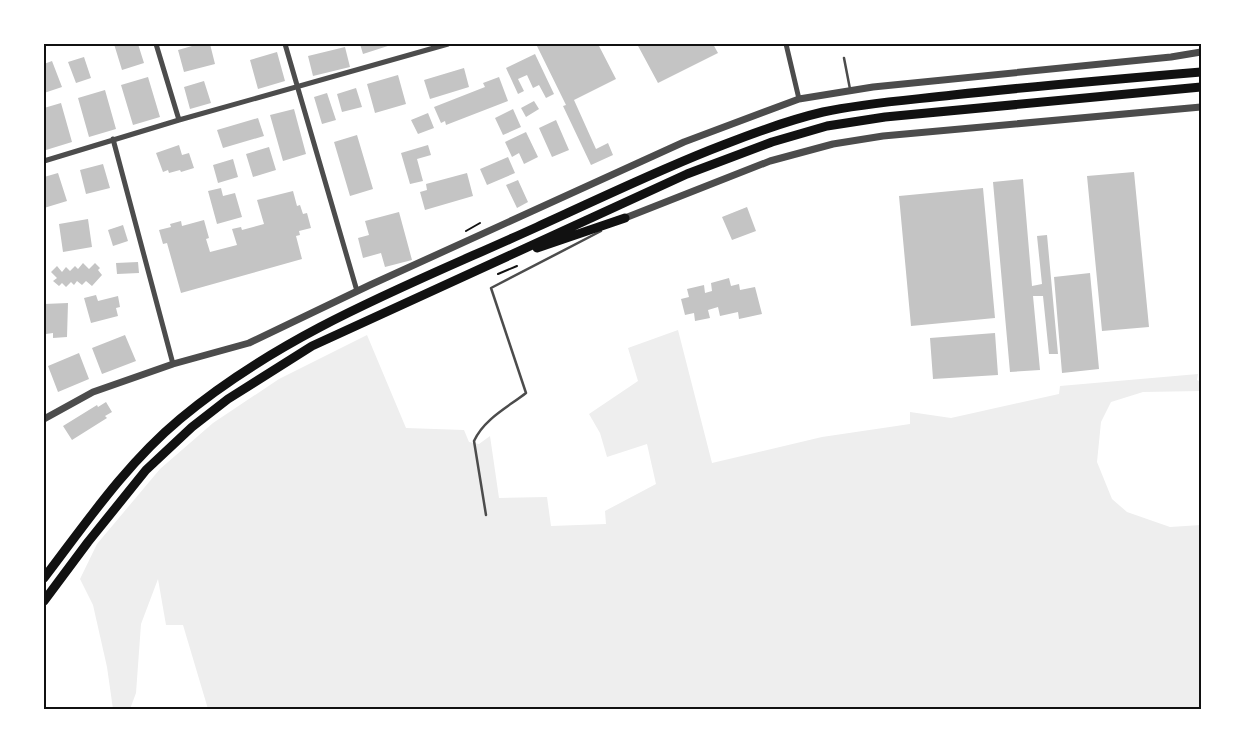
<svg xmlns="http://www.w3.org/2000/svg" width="1245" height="753" viewBox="0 0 1245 753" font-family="Cabin,sans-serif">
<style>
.green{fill:#eee}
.building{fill:#c4c4c4}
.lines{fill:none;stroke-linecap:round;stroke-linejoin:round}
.path{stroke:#111;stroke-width:2}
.service{stroke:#4c4c4c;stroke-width:2.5}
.minor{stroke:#4c4c4c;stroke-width:5}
.tertiary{stroke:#4c4c4c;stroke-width:7}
.trunk{stroke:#111;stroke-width:9}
.neatline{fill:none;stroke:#111;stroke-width:2}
</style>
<rect width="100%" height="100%" fill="#fff"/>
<path class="green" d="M678,330l34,133 110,-26 88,-13v-12l41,6 108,-24 1,-8 138,-12 -1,6 4,2v9l-58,1 -32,10 -10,20 -4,40 15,37 15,13 43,15 31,-2v184h-993l-25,-84h-17l-8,-46 -17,45 -5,69 -6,16h-17l-6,-42 -14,-62 -13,-26 17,-35 63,-75 53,-46 66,-44 88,-44 39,93 58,2 5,12 10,2 11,-8 9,62 48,-1 4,29 55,-2 -1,-13 51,-27 -9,-40 -40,13 -7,-24 -11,-19 49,-33 -10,-33z"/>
<path class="building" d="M114,44h24l6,19 -22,7z
M199,44h11l5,20 -31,8 -6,-22z
M360,44h34l-31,10z
M536,44h62l18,35 -42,21 22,49 12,-6 5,12 -22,10 -28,-59 3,-1z
M637,44h76l5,9 -60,30z
M345,47l5,20 -37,9 -5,-20z
M277,52l8,29 -27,8 -8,-29z
M535,54l19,40 -8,4 -7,-13 -6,3 -6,-13 -9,4 6,12 -6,3 -12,-26z
M84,57l7,21 -15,5 -8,-21z
M52,61l10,26 -18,6v-29z
M464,68l5,19 -39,12 -6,-19z
M398,75l8,29 -31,9 -8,-29z
M148,77l12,40 -27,8 -12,-40z
M499,77l9,24 -62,24 -1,-4 -4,2 -7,-16 51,-20 -2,-4z
M204,81l7,22 -21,6 -6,-22z
M356,88l6,19 -20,5 -5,-18z
M105,90l11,39 -27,8 -11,-39z
M327,93l9,27 -14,4 -8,-27z
M534,101l5,8 -13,8 -5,-9z
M61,103l11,39 -26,8 -2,-9v-33z
M294,109l12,45 -23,7 -13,-46z
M513,109l8,18 -18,8 -8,-17z
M428,113l6,15 -16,6 -7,-14z
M258,118l6,18 -41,12 -6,-18z
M556,120l13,30 -17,7 -13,-29z
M526,132l12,25 -14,7 -5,-11 -7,4 -7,-15z
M357,135l16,54 -23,7 -16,-54z
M179,145l3,10 7,-2 5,15 -13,4 -1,-2 -11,3 -1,-3 -5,2 -7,-19z
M428,145l3,10 -14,4 6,22 -13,3 -9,-31z
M269,147l7,23 -23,7 -7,-23z
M508,157l7,16 -28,12 -7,-16z
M233,159l5,18 -20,6 -5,-18z
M103,164l7,24 -24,6 -6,-24z
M1134,172l15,155 -47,4 -15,-155z
M58,173l9,28 -23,7v-31z
M467,173l6,23 -48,14 -5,-18 7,-2 -1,-6z
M1023,179l9,107 10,-2 -5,-48 10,-1 11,119h-9l-6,-58h-10l7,74 -30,2 -17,-190z
M518,180l10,22 -11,6 -11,-23z
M221,188l2,8 12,-3 7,24 -25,7 -9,-33z
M983,188l12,130 -84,8 -12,-130z
M293,191l4,15 3,-1 3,9 4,-1 4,15 -12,3 1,4 -4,1 6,23 -121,34 -14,-50 -4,1 -4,-14 12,-3 -1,-3 11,-3 1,5 22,-6 5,18 -3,1 4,13 27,-7 -5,-16 9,-2 1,3 22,-6 -7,-24z
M747,207l9,24 -24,9 -10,-23z
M399,212l13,48 -27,7 -4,-14 -18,5 -5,-20 11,-3 -4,-14z
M88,219l4,28 -29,5 -4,-28z
M123,225l5,16 -15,5 -5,-16z
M138,262l1,11 -22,1 -1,-11z
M83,263l6,6 6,-6 5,5 -2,2 4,5 -10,11 -6,-5 -4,4 -5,-4 -3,4 -3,-3 -5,5 -4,-4 -3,3 -6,-5 4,-3 -6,-6 6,-6 5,6 4,-5 4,4 5,-5 3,3z
M1090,273l9,96 -37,4 -8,-96z
M729,278l2,8 8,-2 1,6 15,-3 7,27 -23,5 -1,-7 -18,4 -2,-9 -10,3 2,8 -15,3 -1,-8 -9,2 -4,-16 8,-2 -2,-8 17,-4 1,8 7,-2 -1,-8z
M96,295l2,6 20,-5 2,11 -4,1 2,8 -27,7 -7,-25z
M68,303l-1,34 -14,1v-5l-7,1 -2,-30z
M995,333l3,42 -65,4 -3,-41z
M125,335l11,26 -34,13 -10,-26z
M79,353l10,26 -31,13 -10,-26z
M106,402l6,10 -7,4 2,2 -35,22 -9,-14 34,-21 1,2z"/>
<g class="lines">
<path class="path" d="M466,231l14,-8
M498,274l19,-8"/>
<path class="service" d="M844,58l6,31
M486,515l-12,-74c10,-22 34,-34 52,-48l-35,-105 110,-57"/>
<path class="minor" d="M156,44l23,76
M285,44l72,247
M786,44l13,55
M113,139l60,225
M44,161l135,-41 269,-76"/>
<path class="tertiary" d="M625,218l145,-57 63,-17 50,-8 318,-29
M44,419l49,-27 80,-28 76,-21 121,-58 314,-143 115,-43 74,-12 298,-30 30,-5"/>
<path class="trunk" d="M537,248l88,-30
M44,578c42,-55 82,-114 136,-159 105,-88 234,-136 357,-192 62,-28 123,-58 186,-82 33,-13 66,-25 100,-33 42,-9 87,-12 130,-17 83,-9 165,-16 248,-23
M44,601l44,-59 58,-72 46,-43 36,-28 84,-53 375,-172 85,-32 55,-16 58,-9 316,-30"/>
</g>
<rect width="1245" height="753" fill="none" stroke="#ffffff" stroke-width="90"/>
<rect x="45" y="45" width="1155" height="663" class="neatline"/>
</svg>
